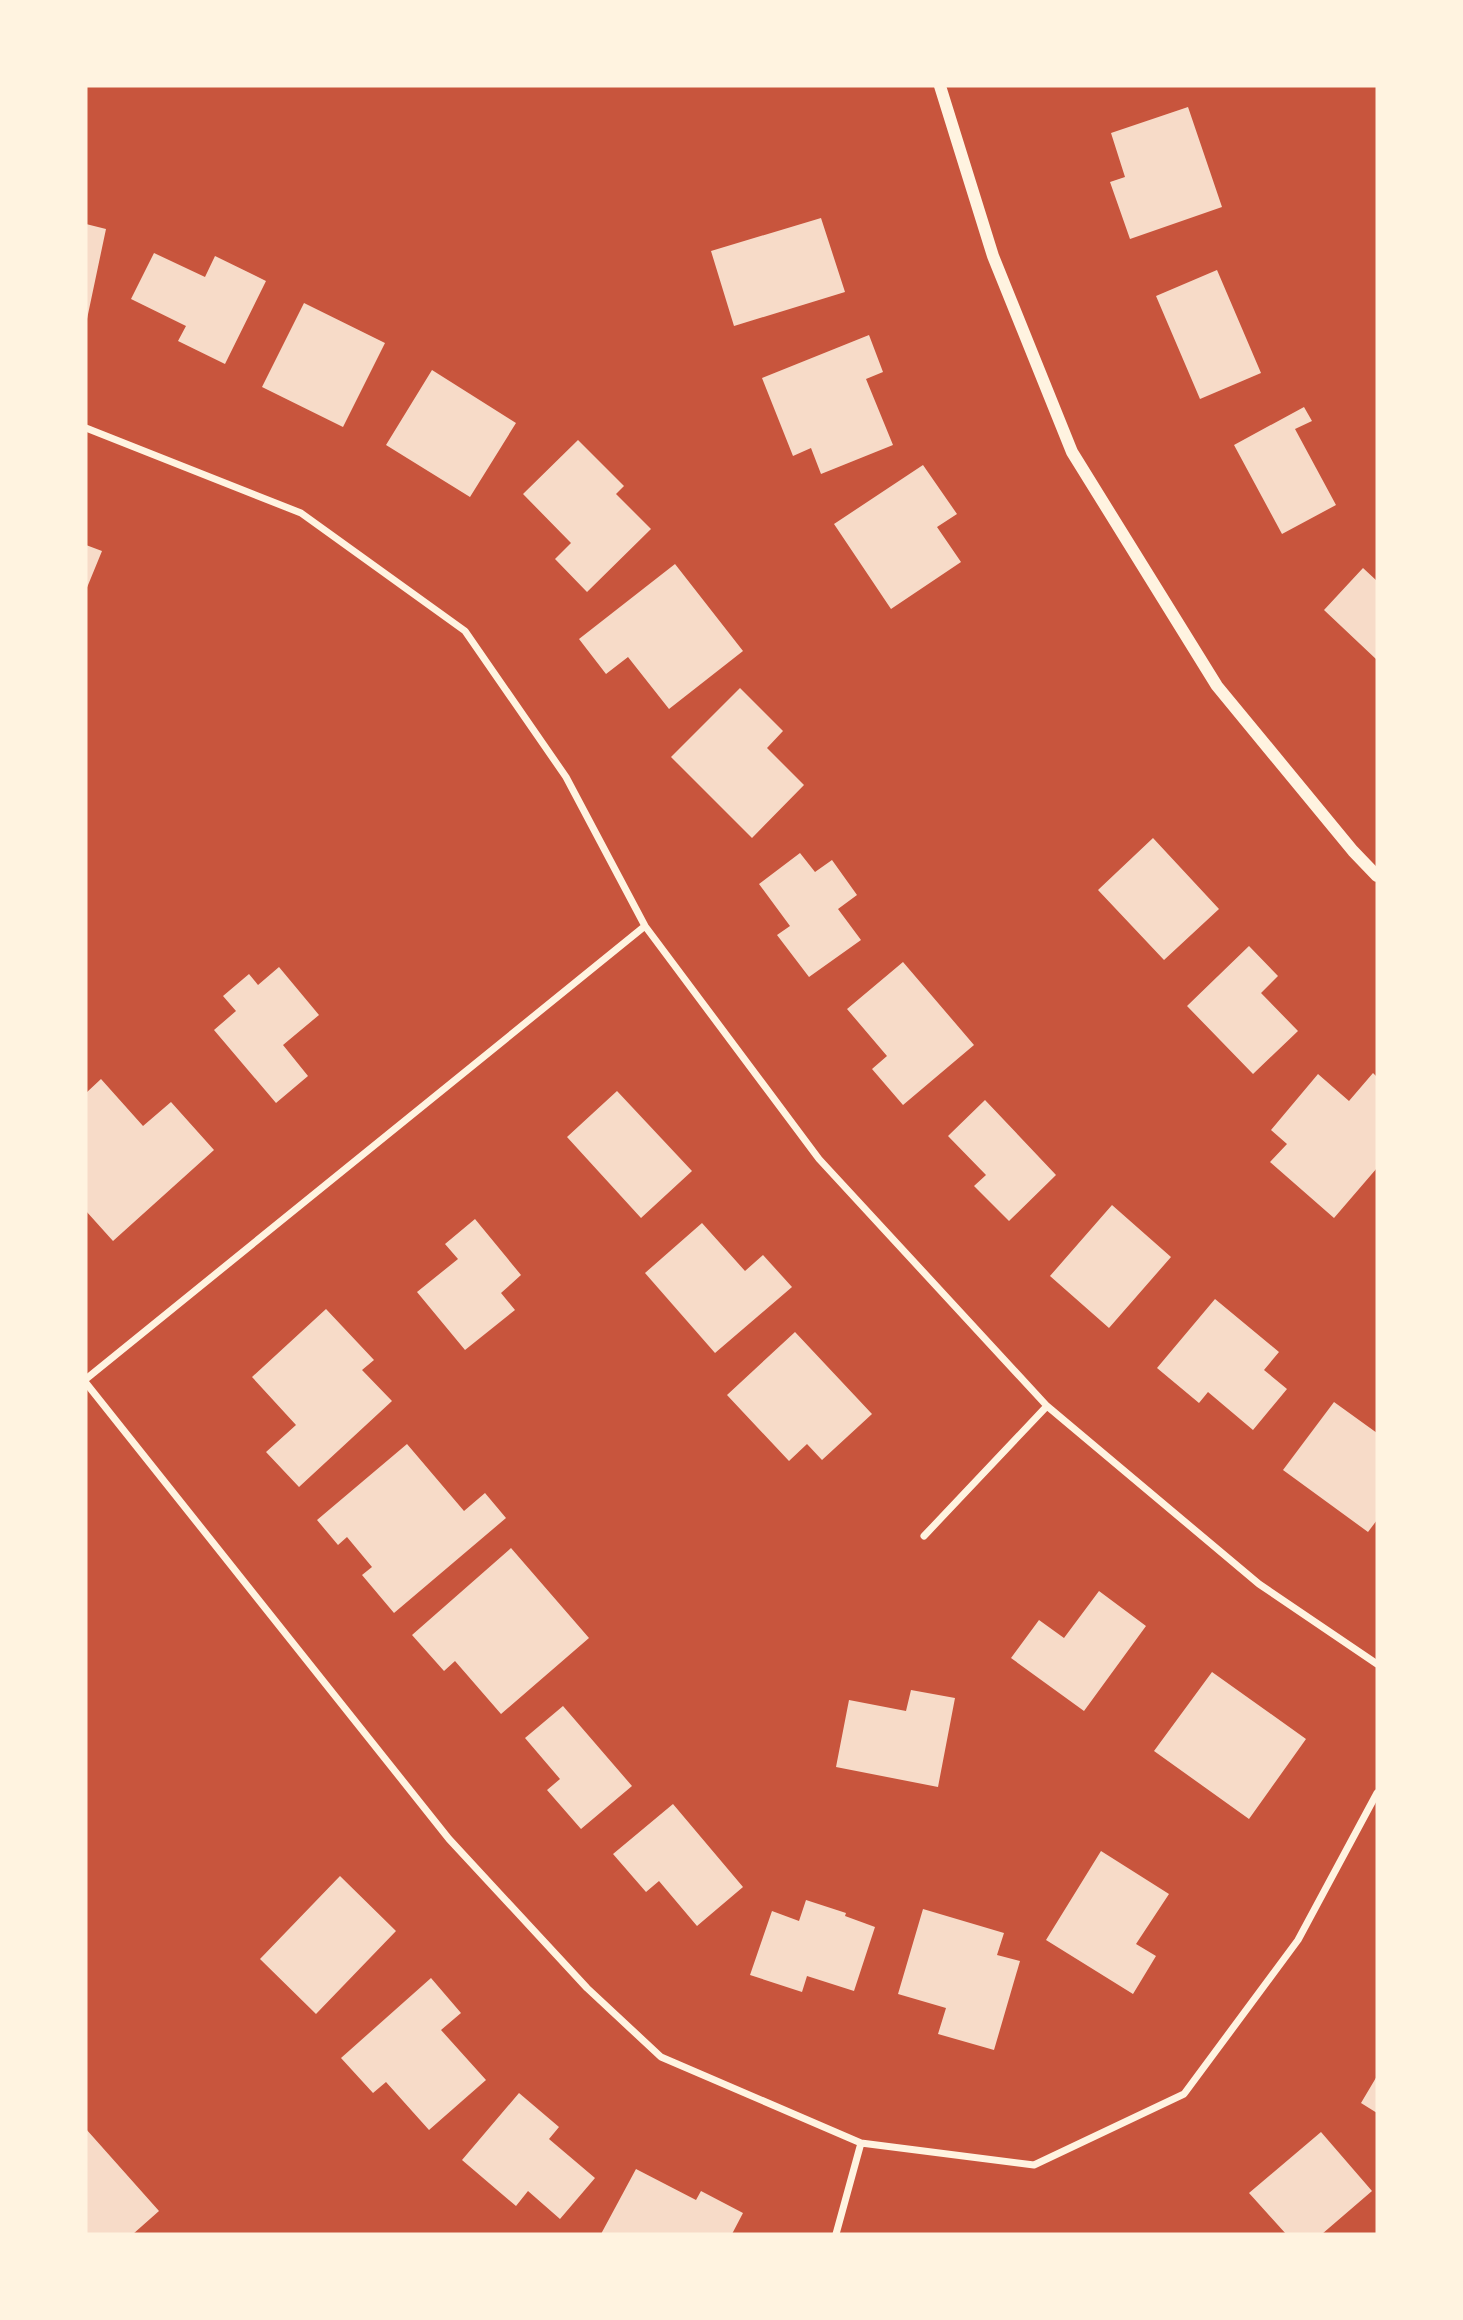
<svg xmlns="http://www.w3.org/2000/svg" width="1463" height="2320" viewBox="0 0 1463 2320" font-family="'Alegreya Sans',sans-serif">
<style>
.building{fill:#f7dbc8}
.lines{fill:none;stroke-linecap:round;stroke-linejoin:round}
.minor{stroke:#fff3e0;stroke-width:7}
.tertiary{stroke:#fff3e0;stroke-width:12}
</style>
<rect width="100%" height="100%" fill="#c8553d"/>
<path class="building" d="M1188,107l34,100 -92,32 -20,-57 15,-5 -14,-44z
M821,218l24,74 -111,34 -23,-75z
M86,224l20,5 -19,90 -1,-1z
M154,253l51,24 10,-21 51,25 -41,83 -47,-23 8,-15 -55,-27z
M1217,270l44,103 -61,26 -44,-103z
M304,303l81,40 -42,84 -81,-40z
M869,335l14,37 -17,7 27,66 -72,29 -10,-26 -18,8 -31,-78z
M432,370l84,53 -46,74 -84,-52z
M1304,407l8,14 -17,8 41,76 -54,29 -48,-89z
M578,440l46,46 -8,8 35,35 -64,63 -32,-33 16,-16 -48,-49z
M923,465l34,49 -20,13 24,35 -70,47 -57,-85z
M86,545l16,6 -16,39z
M675,564l68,87 -74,58 -41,-52 -22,17 -27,-35z
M1363,568l14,13v79l-53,-50z
M740,688l43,43 -16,17 37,37 -52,53 -81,-81z
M1153,838l66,71 -55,51 -66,-70z
M800,853l15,19 17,-12 25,35 -19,14 23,31 -52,37 -32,-42 13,-9 -31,-42z
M1249,946l29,30 -17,17 37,38 -45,43 -66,-68z
M903,962l71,83 -71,60 -31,-36 15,-13 -40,-47z
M279,967l40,48 -36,30 25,31 -32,27 -62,-73 22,-19 -13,-15 26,-22 9,11z
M1373,1073l4,4v91l-43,50 -64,-56 17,-18 -16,-14 47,-56 31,27z
M101,1079l42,47 28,-24 43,48 -101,91 -27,-30v-118z
M617,1091l75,80 -51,47 -74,-81z
M985,1100l71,75 -47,46 -35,-35 12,-11 -38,-39z
M1112,1205l59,52 -62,71 -59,-52z
M475,1219l46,56 -20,18 14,17 -50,40 -48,-58 41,-33 -13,-15z
M702,1223l43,48 18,-16 29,32 -77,66 -70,-80z
M1215,1299l64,53 -15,18 23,19 -34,41 -45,-38 -9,11 -42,-35z
M326,1309l48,51 -12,10 30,31 -93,86 -33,-35 30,-27 -44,-48z
M795,1332l77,82 -50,46 -15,-16 -18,17 -62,-66z
M1334,1402l43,31v87l-9,12 -85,-62z
M407,1444l57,67 21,-18 21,25 -112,95 -32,-38 10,-8 -25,-30 -9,8 -21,-25z
M511,1548l78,90 -88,76 -46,-53 -11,10 -32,-36z
M1099,1591l47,35 -62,85 -73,-53 28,-38 25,18z
M1212,1672l94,67 -57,80 -95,-68z
M911,1690l44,8 -17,89 -102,-20 13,-67 57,11z
M563,1706l69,80 -51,43 -34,-39 13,-11 -35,-41z
M673,1804l70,83 -46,39 -38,-45 -13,11 -33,-38z
M1101,1851l68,43 -33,50 20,12 -23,38 -87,-54z
M340,1876l56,55 -80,83 -56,-55z
M806,1900l40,13 -1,3 30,11 -21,64 -47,-15 -5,16 -52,-17 22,-64 27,10z
M923,1909l81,24 -7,22 23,6 -26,89 -56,-16 8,-26 -48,-14z
M431,1978l30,35 -20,17 45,50 -57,50 -43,-48 -13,11 -32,-35z
M1377,2076v37l-16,-10z
M519,2093l40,34 -10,12 46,39 -35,41 -32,-28 -12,15 -54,-46z
M86,2129l73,82 -26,23h-47z
M1321,2132l51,59 -50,43h-36l-37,-41z
M636,2169l60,31 5,-9 42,22 -11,21h-131z"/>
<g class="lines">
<path class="minor" d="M86,428l215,85 164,118 101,146 79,149 174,233 228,247 212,178 118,80
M86,1379l559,-453
M86,1383l363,456 138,149 74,69 200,86 173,22 150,-71 114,-154 79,-147
M924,1536l123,-130
M836,2234l25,-91"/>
<path class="tertiary" d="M940,86l53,170 79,196 145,234 136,165 24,25"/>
</g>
<rect width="1463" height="2320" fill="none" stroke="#fff3e0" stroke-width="175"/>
</svg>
